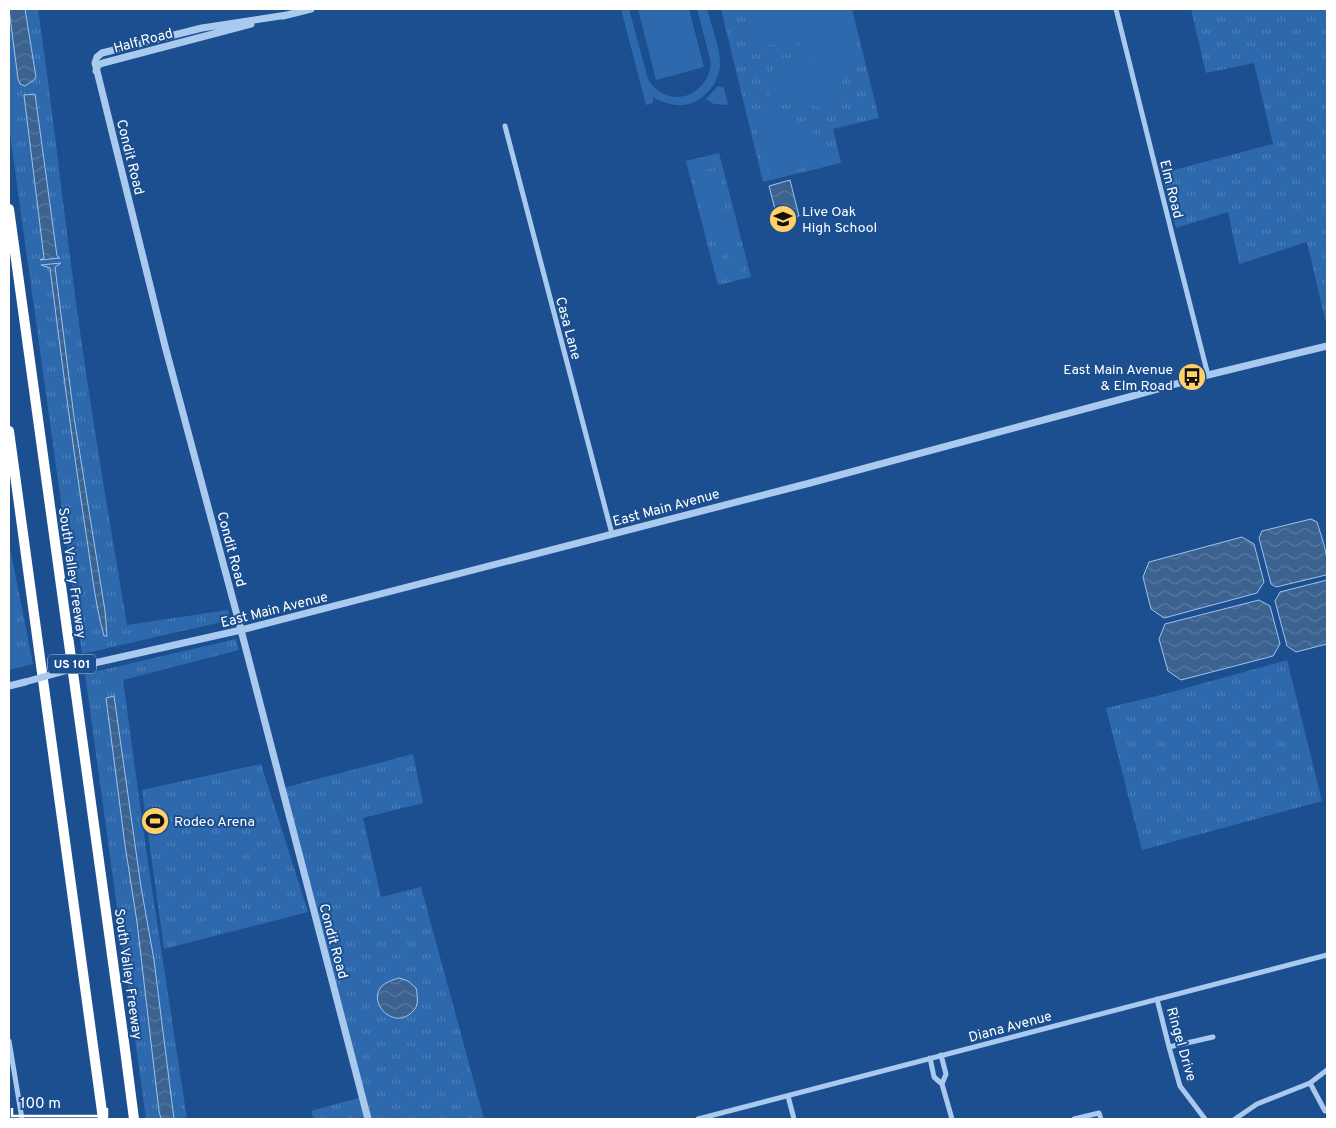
<svg xmlns="http://www.w3.org/2000/svg" width="1336" height="1128" viewBox="0 0 1336 1128" font-family="Overpass,sans-serif">
<style>
.grass{fill:url(#grass-tufts)}
.garden{fill:#2e69ad}
.water{fill:url(#water-waves);stroke:#9cc4f0}
.lines{fill:none;stroke-linecap:round;stroke-linejoin:round}
.minor{stroke:#a9c9ee;stroke-width:5}
.tertiary{stroke:#a9c9ee;stroke-width:7}
.motorway{stroke:#fff;stroke-width:10}
.tertiary-bridge{stroke:#a9c9ee;stroke-width:7}
.labels{text-anchor:middle;stroke-width:4;stroke-linejoin:round;paint-order:stroke}
.shield{fill:#1b4f8f;stroke:#bbcadd;stroke-width:1}
.shield-label{font-size:12px;font-weight:bold;fill:#fff}
.street-label{font-size:14px;fill:#fff;stroke:#1b4f8f}
.poi-label{font-size:14px;fill:#fff;stroke:#1b4f8f;text-anchor:start}
</style>
<defs>
<pattern id="grass-tufts" width="24" height="20" patternUnits="userSpaceOnUse" patternTransform="scale(1.25)"><rect width="24" height="20" fill="#2e69ad"/><path d="M3 7l-1-3M5 7V3M7 7l1-3M15 17l-1-3M17 17v-4M19 17l1-3" fill="none" stroke="#4d80b9"/></pattern>
<pattern id="water-waves" width="16" height="10" patternUnits="userSpaceOnUse" patternTransform="scale(1.25)"><rect width="16" height="10" fill="#3c6290"/><path d="M0 5q4-4 8 0t8 0" fill="none" stroke="#597aa1"/></pattern>
</defs>
<rect width="100%" height="100%" fill="#1b4f8f"/>
<path class="grass" d="M9,9h29c15,102 26,206 40,308 14,103 32,205 49,308l101,-15 2,10 -148,34 -73,-527z
M721,9h131l27,109 -46,11 8,34 -78,19z
M1191,9h136v318l-20,-85 -68,22 -11,-52 -52,16 -14,-55 111,-29 -19,-81 -48,10z
M719,153l32,124 -33,8 -32,-124z
M9,543l24,121 -24,6z
M236,639l3,11 -116,30 23,169 41,270h-41l-61,-445z
M1287,660l35,141 -180,49 -36,-142 55,-13z
M413,754l10,49 -60,15 18,79 40,-10 63,232h-170l-3,-8 51,-14 -79,-309z
M261,764l47,148 -144,37 -22,-159z"/>
<path class="garden" d="M621,9h8l19,70c3,6 6,8 11,12 23,16 50,-2 52,-28l-14,-54h10c4,15 14,41 13,57 -1,18 -19,38 -37,39 -11,1 -21,-3 -30,-8v6l-7,2z
M638,9h51l15,58 -48,13z
M783,9h16l1,1 7,-1h41l11,50 -20,6 3,1 -6,43 -68,-10 6,-43 44,6 -17,-14 -4,-6 -46,5 -4,-34z
M718,86l6,2 4,17 -14,-1 -8,-5z
M767,114c22,3 42,8 55,29 4,5 6,12 8,18l-55,14 -6,-4 -16,-54z
M712,157l2,11 -22,4 -2,-11z
M715,171l3,10 -21,5 -3,-10z
M718,185l3,10 -21,5 -3,-10z
M722,198l3,10 -22,6 -2,-10z
M726,211l3,10 -22,5 -2,-10z
M729,224l3,10 -22,6 -3,-10z
M737,246l7,23 -11,3 -7,-23z
M721,250l5,23 -10,3 -5,-24z"/>
<path class="water" d="M9,9h16l11,68 -2,3 -9,6 -5,-2 -2,-5z
M35,94l22,162 3,2 -20,2 4,-2 -20,-163z
M790,180l9,36 -21,5 -9,-35z
M61,263l-6,4 19,150 31,194 2,25h-3c-10,-36 -13,-73 -19,-109 -13,-86 -24,-172 -35,-259l-9,-3z
M1311,519l6,3c4,14 14,39 9,53l-50,12 -5,-3 -12,-46 3,-7z
M1242,537l12,7 10,38 -7,11 -93,25 -13,-9 -8,-32 6,-15z
M1327,580v64l-31,8 -9,-6 -12,-45 5,-9z
M1259,600l11,6 10,38 -7,12 -92,24 -13,-9 -9,-32 6,-15z
M114,696l27,191 13,73 20,159h-13l-2,-8 -22,-189 -12,-77 -19,-147z
M399,978l9,3 8,7c1,5 2,11 1,16 -1,5 -4,7 -7,10 -17,14 -42,-10 -29,-27 5,-5 11,-7 18,-9z"/>
<g class="lines">
<path class="minor" d="M1116,9l57,229 35,137
M505,126l107,408
M1157,999l12,48 11,39 25,33
M9,1041l13,78
M1169,1047l44,-10
M941,1055l5,19 -4,10
M930,1058l4,19 8,7 10,35
M1310,1083l15,28
M788,1096l6,23
M698,1119l629,-164
M1074,1119l25,-6 2,6
M1235,1119l22,-15 53,-21 17,-13"/>
<path class="tertiary" d="M287,15l-85,13 -100,25 -5,4 -2,6 70,283 76,284 127,489
M283,16l28,-7
M96,71l2,-6 5,-2 148,-39
M90,664l151,-34 569,-147 319,-86 79,-22 119,-29
M9,686l16,-4"/>
<path class="motorway" d="M9,209l115,833 10,77
M9,431l94,688"/>
<path class="tertiary-bridge" d="M25,682l65,-18"/>
</g>
<defs>
<symbol id="school-disc" viewBox="-11 -11 22 22"><circle r="9.5" fill="#ffd166" stroke="#1b4f8f"/><path d="M0-5L7-2L0 1L-7-2ZM-4 1L0 2.5L4 1V4Q0 6-4 4Z" fill="#111"/></symbol>
<symbol id="bus-disc" viewBox="-11 -11 22 22"><circle r="9.5" fill="#ffd166" stroke="#1b4f8f"/><path d="M-5-6H5V4H4V6H2V4H-2V6H-4V4H-5ZM-3.5-4V0h7V-4ZM-3.5 1.2v1.5H-2V1.2ZM2 1.2v1.5H3.5V1.2Z" fill="#111"/></symbol>
<symbol id="stadium-disc" viewBox="-11 -11 22 22"><circle r="9.5" fill="#ffd166" stroke="#1b4f8f"/><path d="M0-5a6.5 5 0 1 0 0 10a6.5 5 0 1 0 0-10ZM-3.5-1.8h7v3.6h-7Z" fill="#111"/></symbol>
</defs>
<g fill-rule="evenodd">
<use href="#school-disc" x="767" y="203" width="32" height="32"/>
<use href="#bus-disc" x="1176" y="361" width="32" height="32"/>
<use href="#stadium-disc" x="139" y="805" width="32" height="32"/>
</g>
<g class="labels">
<rect class="shield" x="48" y="654.5" width="48" height="19" rx="4"/>
<g class="shield-label">
<text x="72" y="668">US 101</text>
</g>
<g class="street-label">
<text transform="translate(143 40) rotate(-15)" y="5">Half Road</text>
<text transform="translate(131 157) rotate(76)" y="5">Condit Road</text>
<text transform="translate(1172 189) rotate(76)" y="5">Elm Road</text>
<text transform="translate(569 328) rotate(75)" y="5">Casa Lane</text>
<text transform="translate(666 507) rotate(-15)" y="5">East Main Avenue</text>
<text transform="translate(232 549) rotate(75)" y="5">Condit Road</text>
<text transform="translate(73 573) rotate(82)" y="5">South Valley Freeway</text>
<text transform="translate(274 609) rotate(-14)" y="5">East Main Avenue</text>
<text transform="translate(334 941) rotate(75)" y="5">Condit Road</text>
<text transform="translate(129 974) rotate(82)" y="5">South Valley Freeway</text>
<text transform="translate(1010 1026) rotate(-15)" y="5">Diana Avenue</text>
<text transform="translate(1182 1044) rotate(74)" y="5">Ringel Drive</text>
</g>
<g class="poi-label">
<text x="802" y="216">Live Oak<tspan x="802" dy="16">High School</tspan></text>
<text x="1173" y="374" text-anchor="end">East Main Avenue<tspan x="1173" dy="16">&amp; Elm Road</tspan></text>
<text x="174" y="826">Rodeo Arena</text>
</g>
</g>
<rect width="1336" height="1128" fill="none" stroke="#ffffff" stroke-width="20"/>
<path d="M12 1108v8h95v-8" fill="none" stroke="#ffffff" stroke-width="2.5"/>
<text x="20" y="1108" font-size="15" fill="#ffffff" stroke="#1b4f8f" stroke-width="4" paint-order="stroke">100 m</text>
</svg>
